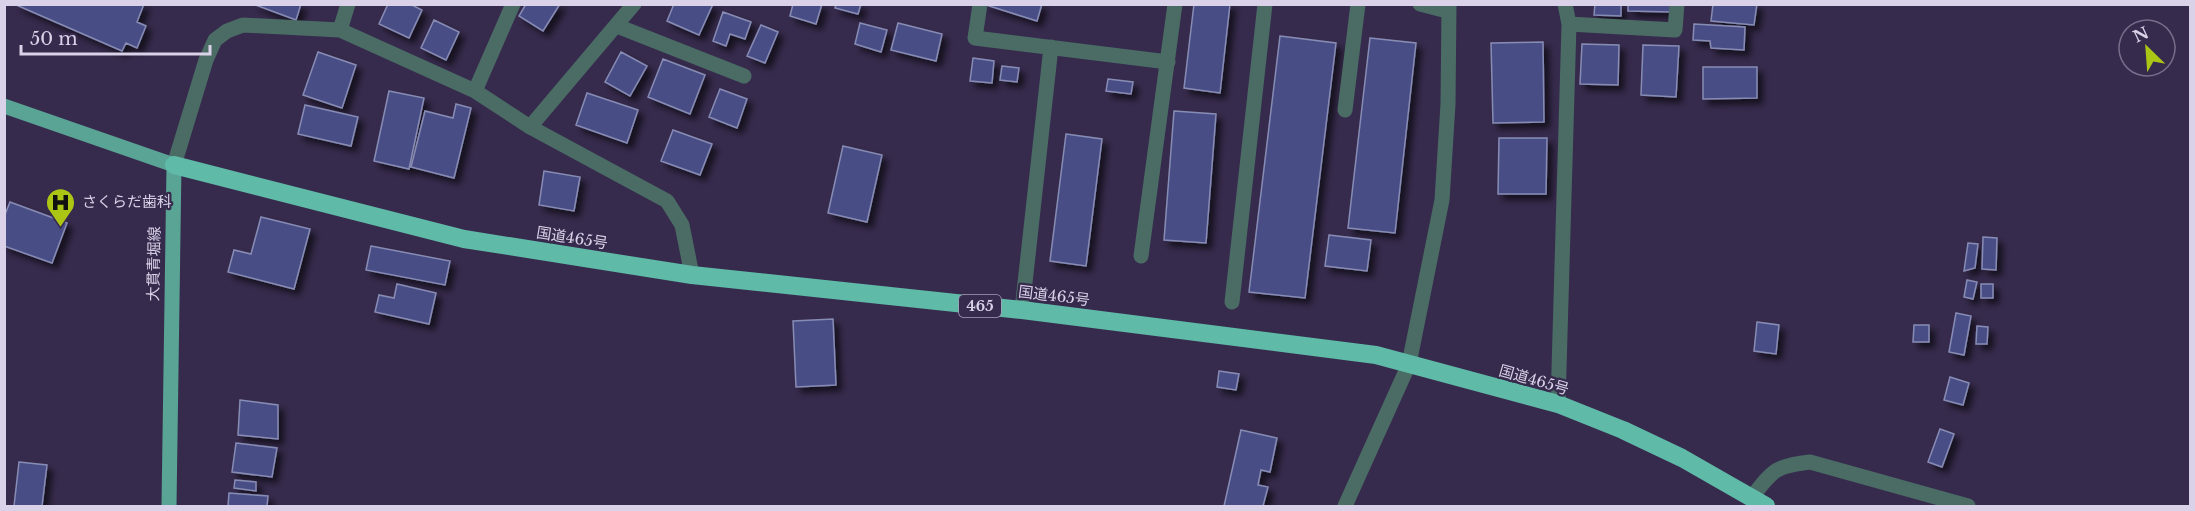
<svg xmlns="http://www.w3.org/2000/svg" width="2195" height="511" viewBox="0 0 2195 511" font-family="'Libre Baskerville','Noto Sans JP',serif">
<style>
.building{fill:#4a4e85;stroke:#878cb5;stroke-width:1.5;filter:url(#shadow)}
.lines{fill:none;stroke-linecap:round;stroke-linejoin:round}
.minor{stroke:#4a6c65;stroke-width:15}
.major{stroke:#5aa495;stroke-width:15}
.highway{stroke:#5fbaa8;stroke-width:18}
.labels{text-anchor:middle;stroke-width:4.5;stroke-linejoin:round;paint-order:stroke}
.shield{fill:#372b4d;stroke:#a8a0ba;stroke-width:1.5}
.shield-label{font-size:14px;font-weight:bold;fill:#d9d2e8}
.poi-label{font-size:15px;fill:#d9d2e8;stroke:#372b4d;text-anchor:start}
.street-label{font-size:15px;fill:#d9d2e8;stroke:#372b4d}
</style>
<defs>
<filter id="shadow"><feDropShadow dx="5.5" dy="5.5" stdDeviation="3" flood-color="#0009"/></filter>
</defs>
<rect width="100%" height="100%" fill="#372b4d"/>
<path class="building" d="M14,4h130l-7,18 9,4 -9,22 -11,-5 -4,8z
M253,4h48l-5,16z
M388,4h22l12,6 -13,28 -30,-14z
M526,4h34l-17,27 -24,-15z
M674,4h39l-14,31 -32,-14z
M793,4h29l-6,20 -26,-8z
M836,4h25l-3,10 -23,-6z
M983,4h59l-5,17z
M1194,4h36l-10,89 -36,-5z
M1595,4h26v12l-27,-1z
M1628,4h43v8l-43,-1z
M1713,4h44l-3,21 -43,-4z
M723,12l28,10 -6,17 -15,-5 -4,12 -13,-5z
M434,20l25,12 -13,28 -25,-12z
M860,23l27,7 -6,22 -26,-8z
M898,23l44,11 -6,27 -45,-11z
M1694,24l51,3 -1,23 -33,-2 -1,-7 -17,-1z
M761,25l17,7 -13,31 -18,-7z
M1280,36l56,7 -31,255 -56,-6z
M1370,38l46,5 -21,190 -47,-5z
M1543,42l1,80 -51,1 -2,-80z
M1582,44l37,1 -1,40 -38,-1z
M1643,45l36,1 -3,51 -35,-2z
M318,52l38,13 -14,43 -39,-13z
M621,52l26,14 -17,30 -25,-14z
M973,58l21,3 -2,22 -22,-2z
M663,59l42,16 -15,39 -42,-17z
M1002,66l17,2 -2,14 -17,-2z
M1703,67h54v31l-54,1z
M1108,79l25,3 -2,12 -25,-3z
M720,89l27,10 -10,29 -28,-11z
M389,91l35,7 -15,71 -35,-8z
M587,93l51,17 -11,33 -51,-18z
M456,104l15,4 -17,70 -43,-11 14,-56 28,7z
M305,105l53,12 -7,29 -53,-12z
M1174,111l42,3 -10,129 -42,-3z
M673,130l39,14 -12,31 -39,-14z
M1066,134l36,5 -16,127 -36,-5z
M1499,138h48l-1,56h-48z
M843,146l39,9 -15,67 -39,-9z
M544,171l36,6 -6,34 -35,-6z
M10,202l57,21 -15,40 -48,-17v-29z
M261,217l49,12 -16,60 -66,-17 6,-22 17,4z
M1329,235l42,5 -4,31 -42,-5z
M1983,237l14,1 -1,32 -14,-1z
M1968,243l10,1 -3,24 -11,3z
M371,246l79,15 -5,24 -79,-15z
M1967,280l10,2 -4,17 -9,-2z
M397,284l39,9 -7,31 -54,-12 4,-17 15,3z
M1981,284h12v14h-12z
M1956,313l15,3 -7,39 -15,-3z
M833,319l3,66 -40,2 -3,-66z
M1757,322l22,3 -3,29 -22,-3z
M1914,325h15v17h-16z
M1977,326l11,1 -1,17h-11z
M1219,371l20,3 -3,16 -19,-3z
M1950,377l19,6 -6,22 -19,-5z
M240,400l38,5v34l-40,-4z
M1940,429l14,5 -12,33 -14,-5z
M1241,430l36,8 -7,34 -9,-2 -3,15 10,2 -5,19h-39z
M236,443l41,5 -5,29 -40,-5z
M19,462l28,3 -5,41h-28z
M235,480l21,2v9l-22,-3z
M229,493l39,3 -1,10h-39z"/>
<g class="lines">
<path class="minor" d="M980,4l-5,34 193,24
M1420,4l27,7
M1569,24l106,6 2,-26
M617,26l127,50
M340,30l8,-26
M475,91l38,-87
M1345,110l13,-106
M530,127l104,-123
M174,165l32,-105 9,-20 12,-9 16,-6 97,5 135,61 55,36 137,74 15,24 10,50
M1141,256l34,-252
M1232,302l33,-298
M1022,310l29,-263
M1558,404l11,-380 -4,-20
M1752,497c21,-27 23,-31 58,-35l158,44
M1345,506l64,-142 33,-164 6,-96 1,-100"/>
<path class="major" d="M4,106l170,59 -5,341"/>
<path class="highway" d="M174,165l290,74 228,36 330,35 354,45 182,49 65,26 59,28 84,48"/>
</g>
<defs>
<symbol id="hospital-pin" viewBox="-11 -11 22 30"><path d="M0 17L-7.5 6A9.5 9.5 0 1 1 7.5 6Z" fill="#abc615" stroke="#372b4d"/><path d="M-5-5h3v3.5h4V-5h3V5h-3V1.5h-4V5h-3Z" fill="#111"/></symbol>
</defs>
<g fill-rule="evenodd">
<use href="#hospital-pin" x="44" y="186" width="33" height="45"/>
</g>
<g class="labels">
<rect class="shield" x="959" y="295" width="42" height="22" rx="4.5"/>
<g class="shield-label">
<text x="980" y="311">465</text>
</g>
<g class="poi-label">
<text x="82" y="207">さくらだ歯科</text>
</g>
<g class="street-label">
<text transform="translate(572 238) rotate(9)" y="5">国道465号</text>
<text transform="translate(154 264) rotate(-89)" y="5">大貫青堀線</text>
<text transform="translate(1054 296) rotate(7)" y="5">国道465号</text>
<text transform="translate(1534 380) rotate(16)" y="5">国道465号</text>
</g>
</g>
<rect width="2195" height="511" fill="none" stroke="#d9d2e8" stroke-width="12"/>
<g transform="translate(2147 48) rotate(335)"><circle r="28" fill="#372b4d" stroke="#786e8b" stroke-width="1.5"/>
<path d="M0-4.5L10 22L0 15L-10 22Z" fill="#abc615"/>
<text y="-9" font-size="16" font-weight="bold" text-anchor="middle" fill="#d9d2e8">N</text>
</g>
<path d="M21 45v9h189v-9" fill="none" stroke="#d9d2e8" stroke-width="3"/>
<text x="30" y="45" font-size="18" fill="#d9d2e8" stroke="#372b4d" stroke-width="4.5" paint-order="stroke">50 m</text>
</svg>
